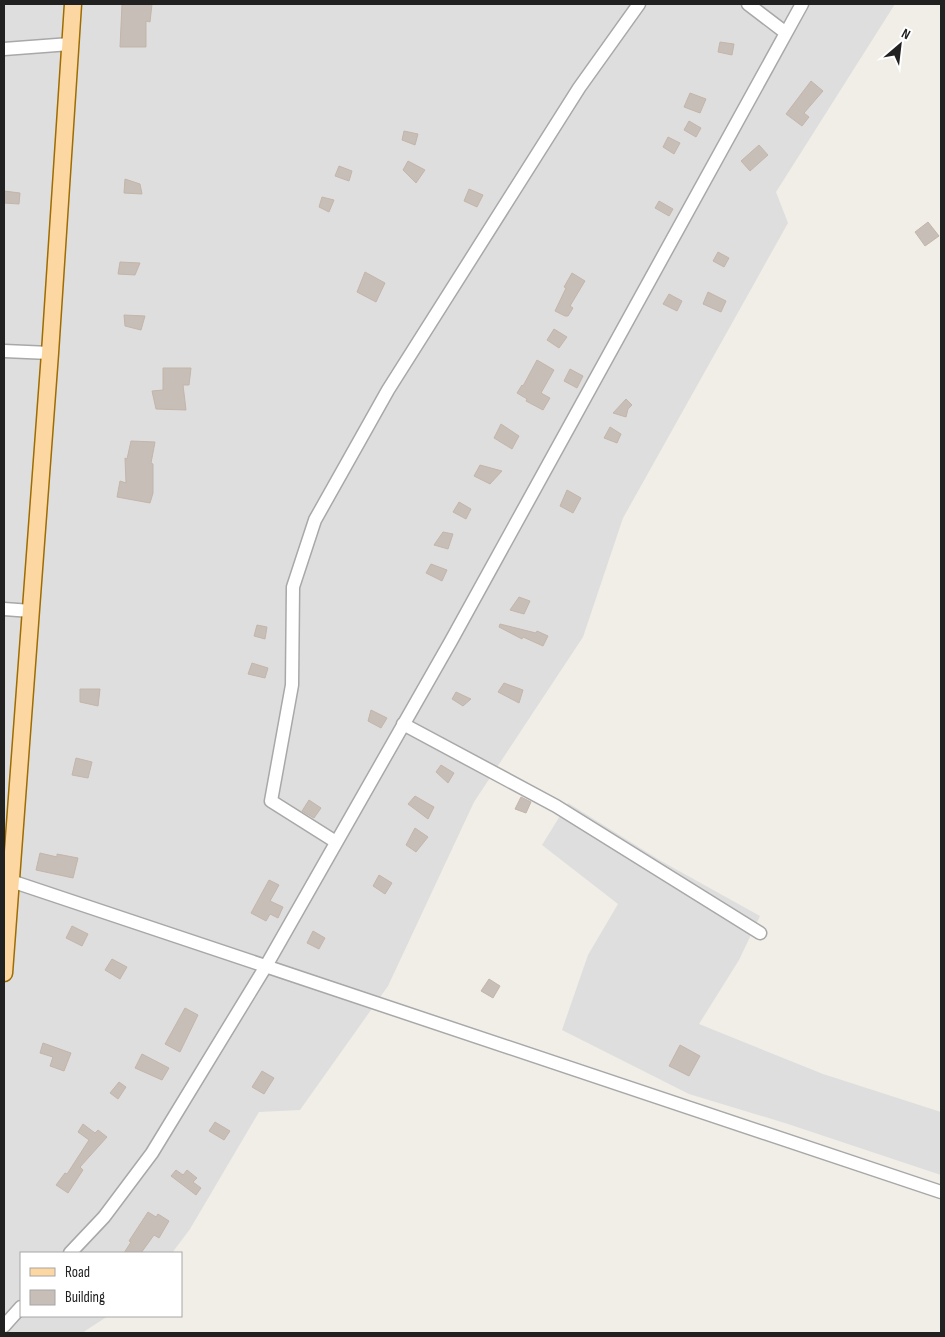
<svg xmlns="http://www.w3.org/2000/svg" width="945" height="1337" viewBox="0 0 945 1337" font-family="'Sofia Sans Condensed',sans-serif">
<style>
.residential{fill:#dfdede}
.building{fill:#c6beb7;stroke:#c3b5a9}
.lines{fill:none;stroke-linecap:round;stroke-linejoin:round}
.minor-casing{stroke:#a8a8a8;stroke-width:15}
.major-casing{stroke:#9e6c00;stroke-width:19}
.minor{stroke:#fff;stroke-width:12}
.major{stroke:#fdd7a1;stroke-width:16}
</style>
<rect width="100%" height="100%" fill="#f1eee8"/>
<path class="residential" d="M4,4h891l-119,188 12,31 -165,295 -40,119 -109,165 -86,184 -88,124 -41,2 -69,117 -18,24h-151v63h87l-26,17h-78z
M568,803l93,58 99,55 -21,44 -40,64 124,50 118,38v63l-153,-51 -99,-30 -127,-64 26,-75 30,-51 -76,-59z"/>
<path class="building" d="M122,4h30l-2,18 -4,-1v26h-26z
M720,42l14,2 -2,11 -14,-3z
M811,81l12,10 -19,22 5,4 -7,9 -16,-12z
M690,93l16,6 -6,14 -16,-6z
M689,121l12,7 -5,9 -12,-7z
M404,131l14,3 -3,11 -13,-5z
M668,137l12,6 -6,11 -11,-7z
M759,145l9,10 -18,16 -9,-10z
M408,161l17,9 -9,13 -13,-13z
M339,166l13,5 -3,10 -14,-5z
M125,179l15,5 2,10 -18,-1z
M469,189l14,6 -6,12 -13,-6z
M4,191l16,2 -1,11 -15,-1z
M322,197l12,3 -5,12 -10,-5z
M659,201l14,8 -4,7 -14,-8z
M928,222l11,14 -14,10 -10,-14z
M718,252l11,6 -5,9 -11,-6z
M120,262l20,1 -5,12 -17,-1z
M365,272l20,11 -9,19 -19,-10z
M572,273l13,8 -15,25 3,2 -5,8h-3l-10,-5 11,-23 -2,-1z
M708,292l18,9 -5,11 -18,-8z
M669,294l13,7 -5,10 -14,-7z
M124,315l21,1 -4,14 -16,-4z
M554,329l13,8 -8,11 -12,-8z
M537,360l17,10 -13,23 9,5 -7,12 -17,-9 1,-2 -10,-6 5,-8 1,1z
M163,368h28l-2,17h-6l3,25 -30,-1 -4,-18 11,-1z
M570,369l13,7 -6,12 -13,-7z
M626,399l6,6 -4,4 -2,8 -13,-4z
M501,424l18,12 -7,13 -18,-11z
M610,427l11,7 -4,9 -13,-5z
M131,441l24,1 -4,21 2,1v29l-3,10 -33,-6 3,-16 6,2 -1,-25 2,1z
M480,465l22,6 -12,13 -16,-8z
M567,490l14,8 -8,15 -13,-7z
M459,502l12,7 -5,10 -13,-7z
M443,532l10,2 -5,15 -14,-4z
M431,564l16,6 -5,11 -16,-8z
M519,597l11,4 -6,13 -14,-4z
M500,624l36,9 1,-2 11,5 -5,10 -20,-9 -1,2 -23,-12z
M257,625l10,2 -2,12 -11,-3z
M252,663l16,5 -3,10 -17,-4z
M504,683l19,7 -4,13 -21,-11z
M80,689h20l-2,17 -18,-4z
M456,692l15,7 -8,7 -11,-7z
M371,710l16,8 -6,10 -13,-7z
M76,758l16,4 -4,16 -16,-3z
M441,765l13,8 -6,10 -12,-11z
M415,796l19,11 -6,12 -20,-15z
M521,797l10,5 -5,11 -11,-4z
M309,800l12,8 -7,10 -12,-7z
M415,828l13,9 -12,15 -10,-7z
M40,853l17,4v-3l21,4 -5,20 -37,-8z
M379,875l13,8 -7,11 -12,-8z
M269,880l10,5 -9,16 13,6 -5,11 -8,-4 -4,7 -15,-8z
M72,926l16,8 -6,12 -16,-8z
M313,931l12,7 -6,11 -12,-6z
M112,959l15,8 -7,12 -15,-9z
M489,979l11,7 -7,12 -12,-7z
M185,1008l13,7 -18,37 -15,-8z
M43,1043l28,10 -7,18 -14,-5 3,-9 -13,-4z
M680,1045l20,11 -11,20 -20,-10z
M142,1054l27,14 -7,12 -27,-12z
M262,1071l12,7 -10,16 -12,-7z
M119,1082l7,5 -8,12 -8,-6z
M215,1122l15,9 -6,9 -15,-9z
M83,1124l12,9 3,-3 9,7 -27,30 3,3 -15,23 -12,-8 9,-12 2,1 22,-34 -11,-8z
M176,1170l7,5 4,-5 10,8 -4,4 8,6 -5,7 -25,-19z
M148,1212l8,5 2,-3 11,7 -10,17 -5,-3 -13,18h-17l7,-11 -2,-1z"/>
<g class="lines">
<defs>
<path id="minor" d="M748,4l38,29
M4,49l66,-5
M4,351l46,2
M4,609l27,2
M403,724l153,82 204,127
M336,842l-65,-41 21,-116 1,-98 22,-67 73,-130 191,-302 60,-84
M11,881l930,311
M70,1253l34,-36 48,-64 114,-187 185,-325 351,-637
M4,1326l17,-19"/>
<path id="major" d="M4,973l46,-620 23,-349"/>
</defs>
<use href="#minor" class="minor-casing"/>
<use href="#major" class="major-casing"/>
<use href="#minor" class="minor"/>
<use href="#major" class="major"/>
</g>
<rect width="945" height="1337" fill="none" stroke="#212121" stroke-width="10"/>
<rect x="20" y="1252" width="162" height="65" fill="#ffffff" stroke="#a6a6a6"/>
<rect x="30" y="1268" width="25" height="8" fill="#fdd7a1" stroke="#a6a6a6"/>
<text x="65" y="1277" font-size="15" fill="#212121">Road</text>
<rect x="30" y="1290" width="25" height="15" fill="#c6beb7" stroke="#a6a6a6"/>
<text x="65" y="1302" font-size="15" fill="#212121">Building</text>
<g transform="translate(900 45) rotate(28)" stroke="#ffffff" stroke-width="4" paint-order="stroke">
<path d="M0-4L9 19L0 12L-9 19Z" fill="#212121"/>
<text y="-8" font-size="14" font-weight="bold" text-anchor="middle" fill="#212121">N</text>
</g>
</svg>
